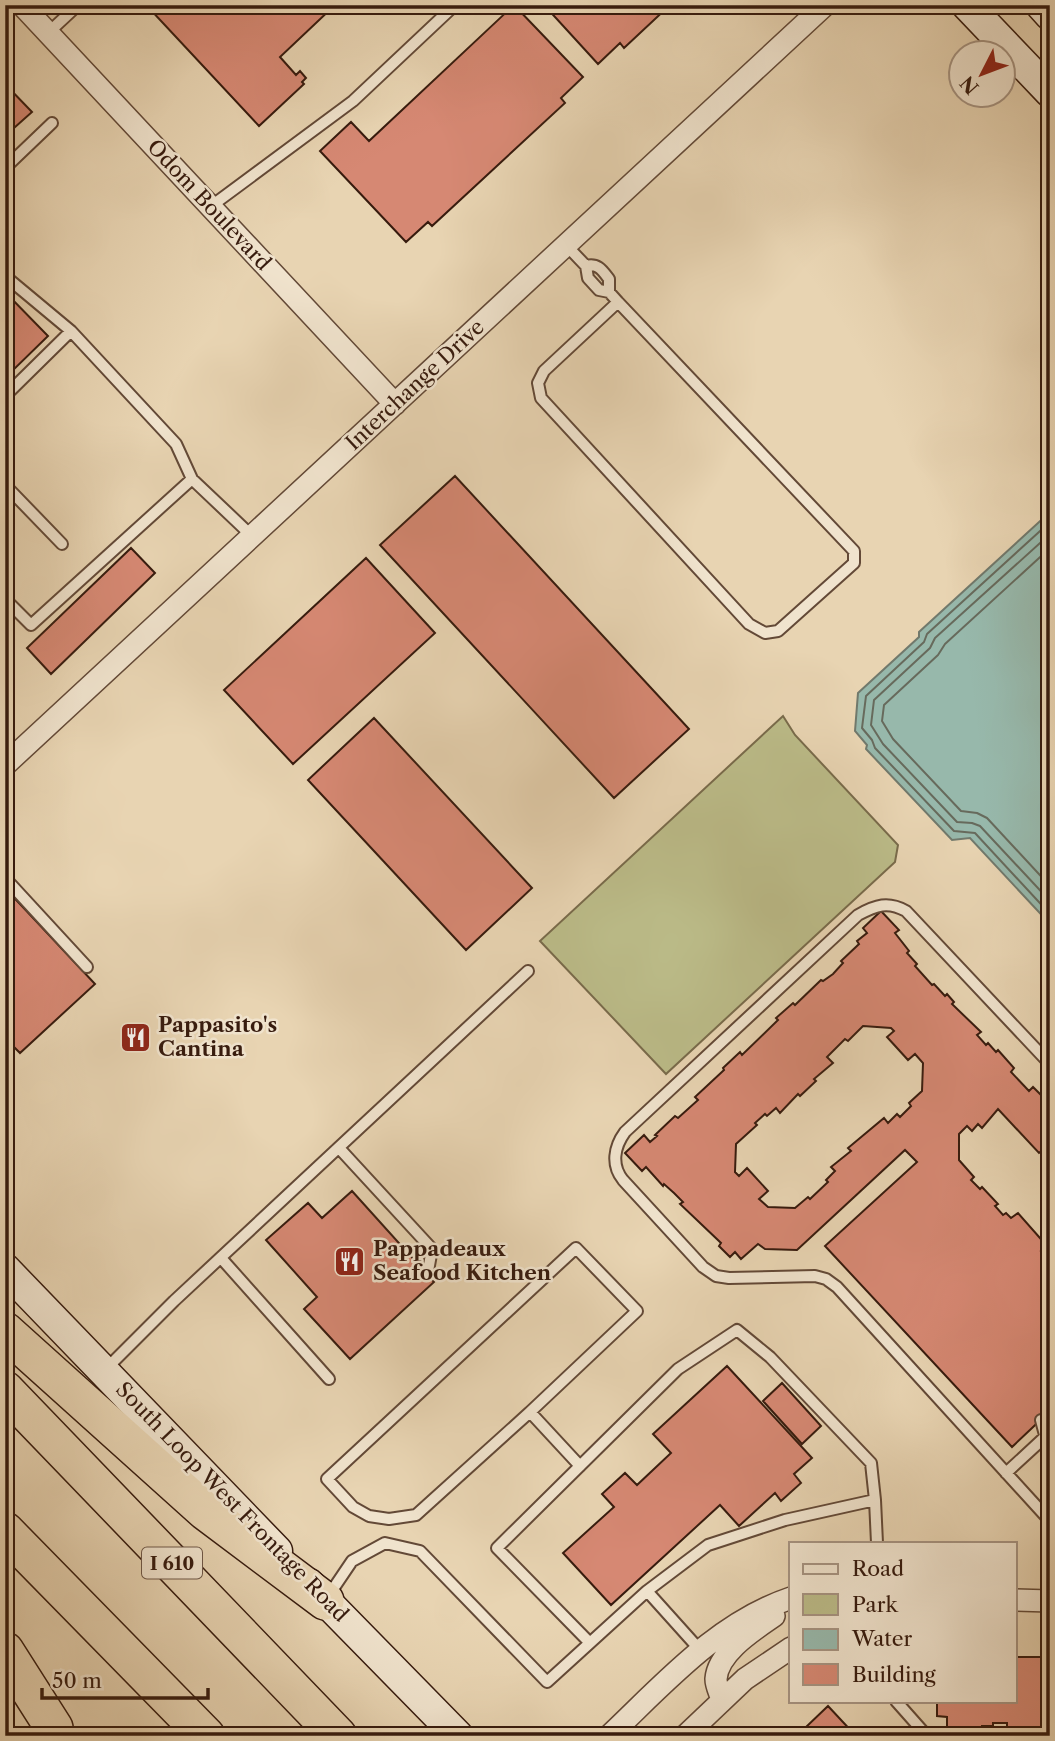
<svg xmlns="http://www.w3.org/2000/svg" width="1055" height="1741" viewBox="0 0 1055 1741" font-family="'Libre Caslon Text',serif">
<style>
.green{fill:#bb8;stroke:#796b4b;stroke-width:2}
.water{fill:#97b8ab;stroke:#71796c;stroke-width:2}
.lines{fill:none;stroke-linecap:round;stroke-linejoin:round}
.shore{stroke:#676a5c;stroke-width:2}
.building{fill:#d68873;stroke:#371b0e;stroke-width:2;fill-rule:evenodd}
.lane-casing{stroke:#634937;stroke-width:14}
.street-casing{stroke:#634937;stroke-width:24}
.secondary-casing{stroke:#371b0e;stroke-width:33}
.highway-casing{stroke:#371b0e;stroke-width:40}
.lane{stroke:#f0e3cd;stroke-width:10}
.street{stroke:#f0e3cd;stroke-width:21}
.secondary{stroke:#f0e3cd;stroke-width:30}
.highway{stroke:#e8d4b2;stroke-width:37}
.labels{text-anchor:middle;stroke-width:5;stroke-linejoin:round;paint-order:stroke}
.shield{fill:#f0e3cd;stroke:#6e5747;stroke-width:2}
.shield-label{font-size:19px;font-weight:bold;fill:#371b0e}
.street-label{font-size:21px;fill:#371b0e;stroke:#f0e3cd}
.poi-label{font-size:21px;font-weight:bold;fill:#371b0e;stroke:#f0e3cd;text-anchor:start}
</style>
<rect width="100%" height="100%" fill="#e8d4b2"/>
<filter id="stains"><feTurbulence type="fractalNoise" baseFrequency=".00286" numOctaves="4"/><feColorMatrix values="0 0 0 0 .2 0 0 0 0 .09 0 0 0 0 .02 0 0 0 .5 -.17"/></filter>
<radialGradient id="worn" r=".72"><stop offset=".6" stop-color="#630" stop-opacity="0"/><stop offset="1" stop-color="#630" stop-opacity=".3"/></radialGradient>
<path class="green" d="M783,716l12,19 103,110 -3,17 -229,212 -126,-133z"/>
<path class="water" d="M1050,512v412l-80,-86 -18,2 -86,-91 1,-4 -12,-14 3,-38 61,-56v-5z"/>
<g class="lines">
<path class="shore" d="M1050,522l-123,112 -3,8 -58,54 -4,32 10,12 3,8 79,83 21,2 75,81
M1050,534l-115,104 -5,10 -56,52 -3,25 12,19 74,78 15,1 8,3 70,75
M1050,548l-105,96 -7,11 -54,50 -2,16 11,18 68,72 16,2 10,5 63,68"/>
</g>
<path class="building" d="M150,5h185l-55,52 16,18 4,-4 6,7 -4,4 2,2 -45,42 -111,-119z
M514,5l69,72 -22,21 4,5 -133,123 -4,-4 -22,20 -86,-91 31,-29 18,19z
M544,5h126l-46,43 -4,-5 -22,21z
M5,84l27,28 -27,24z
M5,292l43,44 -43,42z
M455,476l234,253 -75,69 -234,-253z
M131,548l24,25 -104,101 -24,-26z
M366,558l69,75 -142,131 -69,-74z
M374,718l158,170 -66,62 -158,-170z
M5,888l90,96 -75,69 -15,-15z
M881,911l18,19 -4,3 14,18 -2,2 10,11 -2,2 17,19 2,-1 11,12 2,-2 7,8 -2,2 29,28 -4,3 9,10 2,-2 8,9 2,-2 16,18 -3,4 18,19 4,-4 17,17v33l-5,4 4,4 -10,8 -41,-44 -16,19 -4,-4 -6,7 -5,-5 -8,8v26l15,17 -3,3 9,9 2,-2 16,17 -3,2 8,9 3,-2 5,5 7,-5 29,33 -6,5 5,5 -2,3 6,7v145l-38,36 -187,-201 92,-84 -12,-12 -108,100 -32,-1 -7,-5 -17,15 -6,-7 -5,5 -11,-11 2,-3 -41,-39 3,-2 -9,-9 -10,-9 -1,2 -17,-19 -4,4 -17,-18 19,-18 6,7 7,-6 -2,-1 20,-19 3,2 20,-18 -3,-3 29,-27 -1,-2 17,-16 2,3 36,-35 -2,-2 17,-15 2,2 26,-25 2,1 10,-7 10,-11 -2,-2 18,-17 -2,-3 10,-8 -4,-5zM863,1026l28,2 3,3 -7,6 21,23 7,-6 8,9 -1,28 -13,12 2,3 -11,11 -3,-3 -9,9 -4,-5 -36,30 3,3 -20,16 4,4 -9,9 2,2 -18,17 -2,-2 -13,11 -27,-1 -9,-8 9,-8 -21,-23 -8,8 -4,-4 1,-28 21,-19 -2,-2 10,-9 2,2 9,-8 4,5 18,-19 2,2 16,-15 -2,-2 19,-16 -6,-6 18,-18 3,2z
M352,1191l82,91 -84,77 -46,-50 13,-12 -51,-57 42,-37 14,15z
M727,1366l85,92 -18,16 7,9 -20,18 -6,-8 -36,33 -19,-21 -109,100 -48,-52 51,-46 -12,-13 23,-21 12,12 34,-32 -18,-19z
M782,1383l39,43 -19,18 -39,-43z
M1015,1657h27v2h8v77h-43v-13h-14v3h-11v5l-24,-1v-3h-11v-10l-10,-1v-15h78z
M828,1706l28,30h-42l-8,-9z"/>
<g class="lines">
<defs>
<path id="lane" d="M48,33l30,-28
M5,168l47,-45
M210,207l143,-106 102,-96
M566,245l20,21 2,12 11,12 10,2v-13c-7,-9 -11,-16 -23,-13
M5,276l66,55 105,113 16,35 60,57
M609,292l9,10 236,249v12l-76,68 -13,2 -16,-9 -208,-226 -3,-15 6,-12 74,-69
M5,396l66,-65
M5,485l57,59
M5,599l26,26 161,-146
M5,878l82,89
M1050,1064l-144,-153c-18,-10 -30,-6 -48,4l-233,217c-11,15 -14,33 -2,48l80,87 13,9 13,2 86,-2 11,3 11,8 213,234
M339,1148l93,101 -4,22
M221,1258l108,121
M105,1370l69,-69 354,-330
M530,1412l107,-101 -61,-63 -249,231 26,28 16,9 20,3 27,-4 114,-103 50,54
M1041,1420l9,34
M1006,1473l39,-36
M647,1591l61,-46 77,-25 90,-20 2,43
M329,1595l23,-34 33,-18 35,8 127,131 100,-91 53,59
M589,1642l-92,-94 181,-179 59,-39 33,27 101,106 4,37
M896,1701l31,35"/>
<path id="street" d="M22,5l373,399
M5,765l820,-760
M1015,1600l35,1
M722,1700c-2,-7 -6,-14 -6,-21 2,-27 38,-49 58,-63
M609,1736c55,-52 108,-113 182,-138
M685,1736l60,-57 46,-31"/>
<path id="secondary" d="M967,5l83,87
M1041,5l9,10
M5,1269l272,282
M309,1584l149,152"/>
<path id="highway" d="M5,1331l200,180 120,90
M5,1390l333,346
M5,1531l201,205
M5,1651l49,77"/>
</defs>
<use href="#lane" class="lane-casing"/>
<use href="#street" class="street-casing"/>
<use href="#secondary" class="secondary-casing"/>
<use href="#highway" class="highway-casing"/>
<use href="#lane" class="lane"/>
<use href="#street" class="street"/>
<use href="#secondary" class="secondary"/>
<use href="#highway" class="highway"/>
</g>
<defs>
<symbol id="restaurant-square" viewBox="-11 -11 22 22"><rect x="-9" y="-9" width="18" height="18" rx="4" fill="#8f2418" stroke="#f0e3cd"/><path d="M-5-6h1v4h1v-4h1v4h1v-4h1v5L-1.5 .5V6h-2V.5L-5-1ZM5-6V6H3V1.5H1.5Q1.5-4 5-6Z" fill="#fff"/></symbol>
</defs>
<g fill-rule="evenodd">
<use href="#restaurant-square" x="118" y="1020" width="35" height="35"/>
<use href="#restaurant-square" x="332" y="1244" width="35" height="35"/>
</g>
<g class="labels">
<rect class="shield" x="142" y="1547.5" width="60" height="31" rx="5"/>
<g class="shield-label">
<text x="172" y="1570">I 610</text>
</g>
<g class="street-label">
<text transform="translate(209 205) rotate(47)" y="7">Odom Boulevard</text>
<text transform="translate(415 385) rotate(-43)" y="7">Interchange Drive</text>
<text transform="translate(232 1502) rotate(46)" y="7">South Loop West Frontage Road</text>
</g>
<g class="poi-label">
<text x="158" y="1032">Pappasito's<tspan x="158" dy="24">Cantina</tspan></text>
<text x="373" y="1256">Pappadeaux<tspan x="373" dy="24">Seafood Kitchen</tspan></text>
</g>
</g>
<rect width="1055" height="1741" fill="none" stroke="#e8d4b2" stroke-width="28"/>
<rect x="7" y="7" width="1041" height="1727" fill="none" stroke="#371b0e" stroke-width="3.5"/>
<rect x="14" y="14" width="1027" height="1713" fill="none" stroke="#371b0e" stroke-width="2"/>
<rect x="789" y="1542" width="228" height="161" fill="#f0e3cd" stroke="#a69381" stroke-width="2"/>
<rect x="803" y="1564" width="35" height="10" fill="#f0e3cd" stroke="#a69381" stroke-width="2"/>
<text x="852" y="1576" font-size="21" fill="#371b0e">Road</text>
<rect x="803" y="1594" width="35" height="21" fill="#bbbb88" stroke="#a69381" stroke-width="2"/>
<text x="852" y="1612" font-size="21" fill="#371b0e">Park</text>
<rect x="803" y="1629" width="35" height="21" fill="#97b8ab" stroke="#a69381" stroke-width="2"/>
<text x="852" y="1646" font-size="21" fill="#371b0e">Water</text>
<rect x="803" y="1664" width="35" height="21" fill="#d68873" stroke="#a69381" stroke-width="2"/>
<text x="852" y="1682" font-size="21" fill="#371b0e">Building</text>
<g transform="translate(982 74) rotate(228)"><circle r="33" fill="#f0e3cd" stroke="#a69381" stroke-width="2"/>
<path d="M0-5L12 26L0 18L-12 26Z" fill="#8f2418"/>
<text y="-10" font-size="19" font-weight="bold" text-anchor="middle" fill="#371b0e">N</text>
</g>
<path d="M42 1688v10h166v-10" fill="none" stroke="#371b0e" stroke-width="3.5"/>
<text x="52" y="1688" font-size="21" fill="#371b0e" stroke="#f0e3cd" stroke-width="5" paint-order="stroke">50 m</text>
<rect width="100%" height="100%" filter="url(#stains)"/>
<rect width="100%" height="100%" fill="url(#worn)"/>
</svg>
